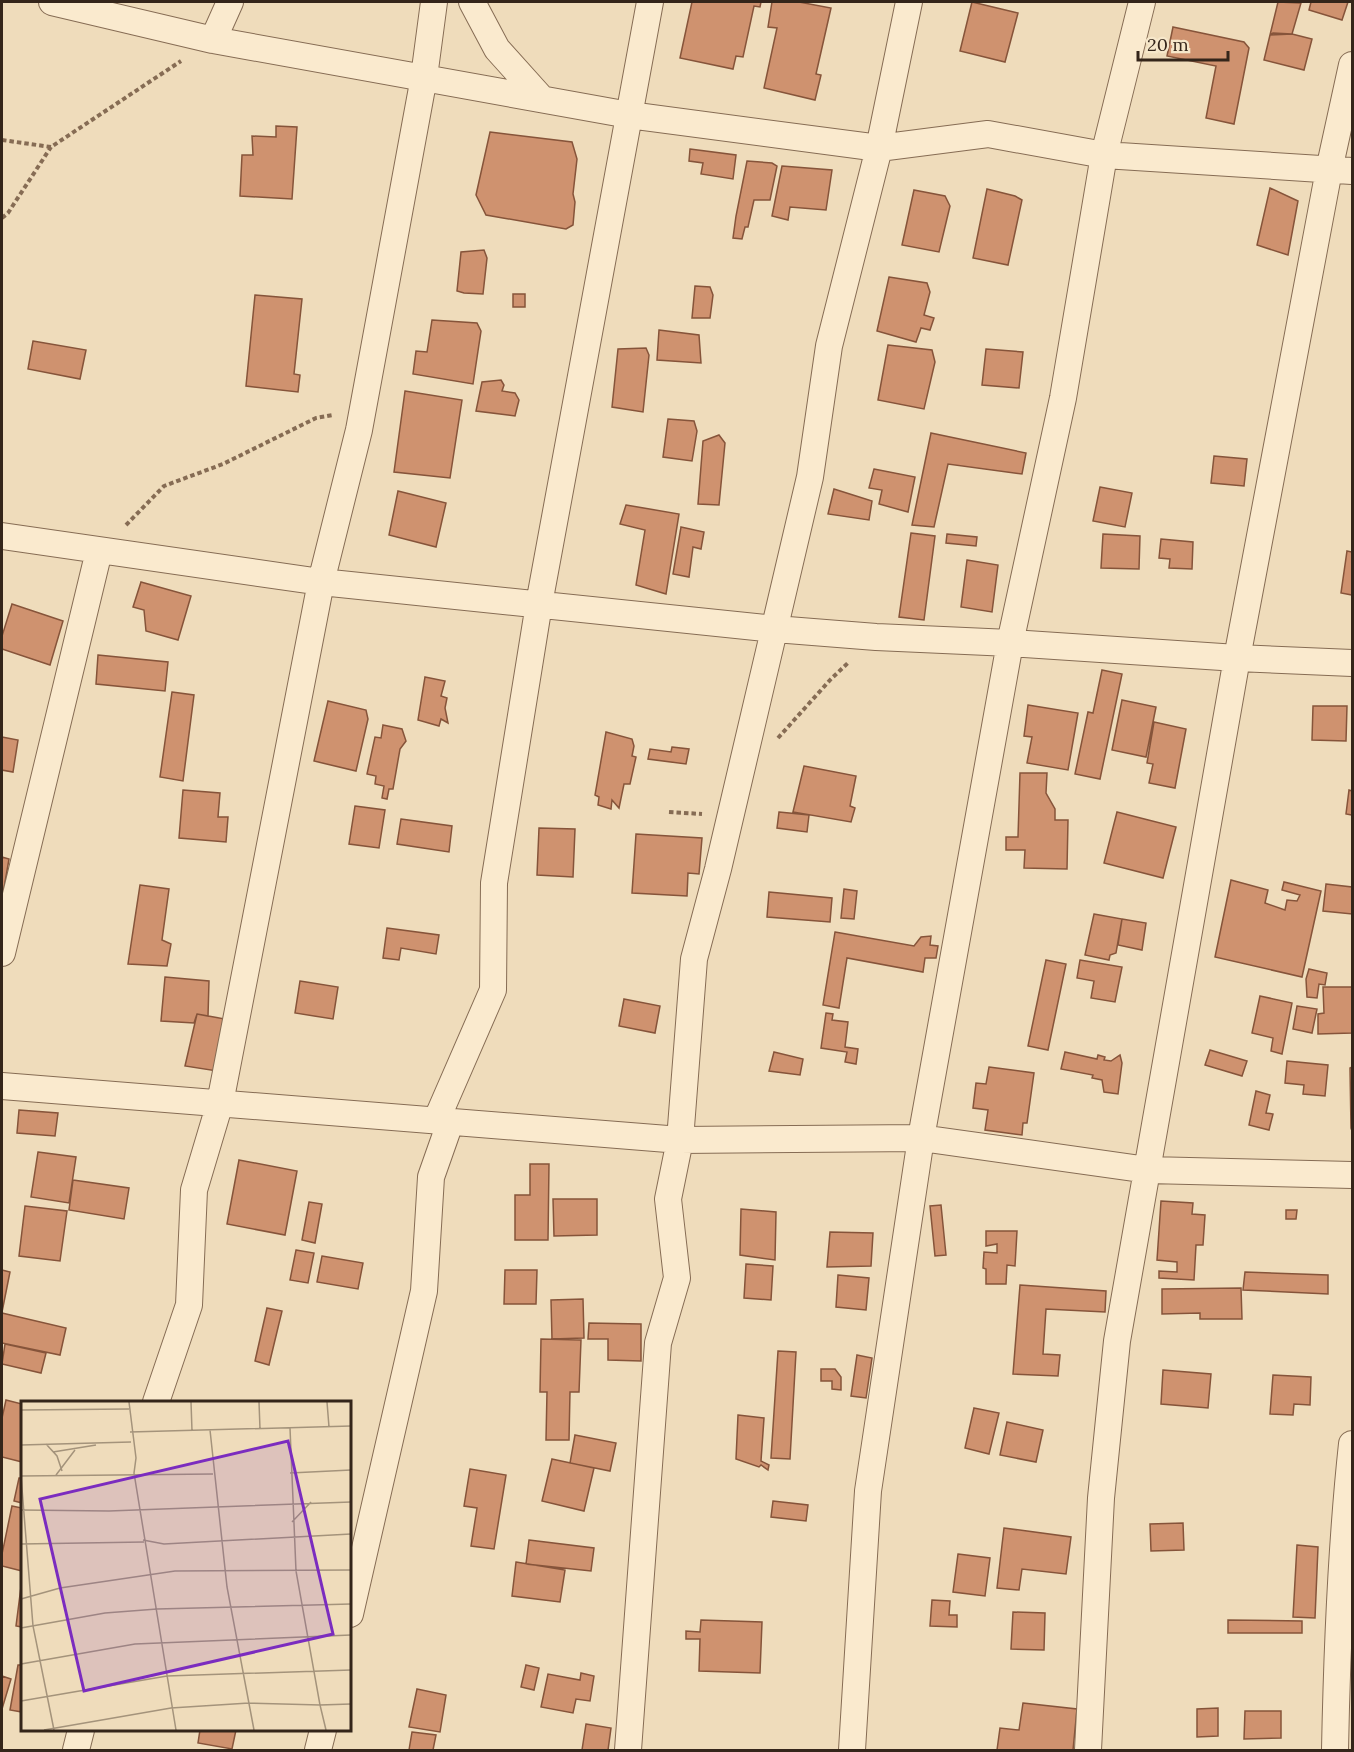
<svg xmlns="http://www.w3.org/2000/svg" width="1354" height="1752" viewBox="0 0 1354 1752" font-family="Lora,serif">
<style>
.building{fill:#cf926f;stroke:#86543a;stroke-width:1.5}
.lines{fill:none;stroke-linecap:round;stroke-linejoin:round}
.street-casing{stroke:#866c54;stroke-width:28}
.path{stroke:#866c54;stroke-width:4;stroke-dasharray:4.5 3;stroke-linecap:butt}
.street{stroke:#faeace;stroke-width:26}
.inset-road{fill:none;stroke:#a4937b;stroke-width:1.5}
.view{fill:#7b2cbf;fill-opacity:0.15;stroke:#7b2cbf;stroke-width:3}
.inset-edge{fill:none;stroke:#34251a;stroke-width:3}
</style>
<rect width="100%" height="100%" fill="#efdcbb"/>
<path class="building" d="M692,2h69l-1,5 -6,-1 -11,51 -7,-1 -3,13 -53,-11z
M772,2h27l32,6 -15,66 5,1 -6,25 -51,-12 13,-60 -9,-1z
M972,2l46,11 -13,49 -45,-11z
M1278,2l23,1 -9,31 -22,1z
M1311,2h37l-6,18 -33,-10z
M1173,27l71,15 5,6 -15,76 -28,-6 10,-52 -49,-10z
M1273,33l19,1 20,5 -8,31 -40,-10 6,-25z
M276,126l21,1 -5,72 -52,-3 2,-41h11l-1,-19 24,1z
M490,132l82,10 5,17 -4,35 2,8 -2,23 -7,4 -80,-14 -10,-20z
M690,149l46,6 -3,24 -32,-5 2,-11 -14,-2z
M747,161l25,2 5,3 -7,34h-16l-6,27h-3l-3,12 -9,-1 3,-22z
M782,166l50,4 -6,40 -36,-3 -2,13 -16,-4z
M1270,188l28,13 -10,54 -31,-10z
M987,189l28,7 7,4 -14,65 -35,-7z
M914,190l31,6 5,10 -11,46 -37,-7z
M484,250l3,8 -4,36 -19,-1 -7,-2 4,-39z
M889,277l38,6 3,9 -6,23 10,3 -4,12 -9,-2 -5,14 -39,-11z
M695,286l15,1 3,8 -3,23h-18z
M513,294h12v13h-12z
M255,295l47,4 -8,75 6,1 -2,17 -52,-6z
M432,320l45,3 4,8 -8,53 -60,-10 3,-23 11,1z
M659,330l40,5 2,28 -44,-3z
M33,341l53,9 -6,29 -52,-10z
M888,345l44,5 3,12 -11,47 -46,-9z
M646,348l3,7 -6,57 -31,-5 6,-58z
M986,349l37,3 -4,36 -37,-3z
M501,380l3,5 -2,6 13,2 4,7 -4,16 -39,-5 6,-29z
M405,391l57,9 -12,78 -56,-6z
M668,419l26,2 3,10 -5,30 -29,-4z
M931,433l95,20 -4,21 -74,-10 -14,63 -22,-2z
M719,435l6,8 -6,62 -21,-1 5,-63z
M1214,456l33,3 -3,27 -33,-3z
M874,469l41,8 -7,35 -29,-8 3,-14 -13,-2z
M1100,487l32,6 -7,34 -32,-6z
M834,489l38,12 -3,19 -41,-6z
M398,491l48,12 -10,44 -47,-12z
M626,505l53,9 -13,80 -30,-9 9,-55 -25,-6z
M681,527l23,5 -3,17 -8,-2 -4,30 -16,-3z
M911,533l24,3 -11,84 -25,-3z
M947,534l30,3 -1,9 -30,-3z
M1103,534l37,2 -1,33 -38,-1z
M1161,539l32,3 -1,27 -23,-1 1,-9 -11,-1z
M1347,551l5,1v43l-11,-2z
M967,560l31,5 -6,47 -31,-5z
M141,582l50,14 -13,44 -32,-9 -2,-21 -11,-3z
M12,604l51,17 -13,44 -48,-16v-13z
M98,655l70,7 -3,29 -69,-7z
M1102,670l20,4 -22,105 -25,-5 13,-62 5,1z
M425,677l20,4 -4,15 6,2 -2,10 3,15 -7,-4 -2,7 -21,-6z
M172,692l22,3 -11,86 -23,-4z
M1122,700l34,7 -10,50 -34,-7z
M328,701l38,9 2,9 -12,52 -42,-10z
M1028,705l50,8 -10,57 -41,-7 5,-26 -8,-1z
M1313,706h34l-1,35 -34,-1z
M1154,722l32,7 -11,59 -26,-5 4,-19 -6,-1z
M383,725l19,4 4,12 -6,8 -7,40h-4l-2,10 -5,-1 2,-12 -9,-2 1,-8 -9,-2 8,-37 6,1z
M606,732l26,7 2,7 -2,10 4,1 -6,27h-6l-5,24 -7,-8 -1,9 -13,-4 1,-8 -4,-2z
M2,737l16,3 -5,32 -11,-2z
M672,747l17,2 -3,15 -38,-5 2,-10 21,3z
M804,766l52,10 -6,30 5,2 -4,14 -58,-10z
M1020,773h27l-1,20 9,16v11h13l-1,49 -43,-1 1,-18h-19v-13h12z
M183,790l37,3 -2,24h10l-2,25 -47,-4z
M1349,790l3,1v24l-6,-1z
M355,806l30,4 -6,38 -30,-4z
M779,812l30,3 -2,17 -30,-4z
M1117,812l59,15 -13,51 -59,-15z
M401,819l51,7 -3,26 -52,-8z
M539,828l36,1 -2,48 -36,-2z
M636,834l66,4 -3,36 -11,-1 -1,23 -55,-3z
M2,857l7,2 -7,41z
M1231,880l37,10 -3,13 20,7 2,-10 10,1 3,-6 -18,-5 2,-8 37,9 -19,86 -87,-20z
M1326,884l26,3v27l-29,-3z
M140,885l29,4 -7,51 9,4 -4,22 -39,-2z
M844,889l13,2 -3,28 -13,-1z
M769,892l63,6 -2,24 -63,-5z
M1094,914l28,5 -6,34 -6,2 -1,5 -24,-5z
M1122,919l24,4 -4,27 -24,-5z
M387,928l52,7 -3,19 -35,-6 -2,12 -16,-2z
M835,932l79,14 7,-9 10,-1 -1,9 8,1 -2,12h-11l-2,14 -76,-14 -8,50 -16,-3z
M1046,960l20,4 -18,86 -20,-4z
M1080,960l42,7 -7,35 -24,-4 3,-17 -17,-3z
M1309,969l18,4 -2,12 -6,-1 -2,14 -10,-1 -1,-18z
M165,977l44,4 -1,35 -11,-2 -3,9 -33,-2z
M300,981l38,6 -5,32 -38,-6z
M1323,987h29v46l-34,1v-20l6,-1z
M1260,996l32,7 -10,51 -11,-3 2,-13 -21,-5z
M624,999l36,7 -5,27 -36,-7z
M1297,1006l20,3 -5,24 -19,-4z
M826,1013l7,1 -1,6 16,2 -3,25 13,2 -2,15 -11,-2 2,-10 -26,-4z
M197,1014l28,5 -8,52 -32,-5z
M1210,1050l37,11 -5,15 -37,-11z
M774,1052l29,7 -3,16 -31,-4z
M1065,1052l32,7 1,-4 7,2 -1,3 7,1 9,-6 2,8 -4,31 -14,-2 -2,-12 -10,-2 1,-3 -32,-6z
M1287,1061l41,4 -3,31 -22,-2 1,-9 -19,-2z
M989,1067l45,6 -7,50h-4l-1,12 -37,-5 3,-20 -15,-2 3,-25 10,1z
M1352,1067v64l-1,-3 -1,-60z
M1256,1091l14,4 -4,18 7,1 -4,16 -20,-5z
M19,1110l39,3 -3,23 -38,-3z
M38,1152l38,5 -7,46 -38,-6z
M239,1160l58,11 -12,64 -58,-11z
M530,1164h19l-1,76h-33v-45h15z
M73,1180l56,8 -5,31 -55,-9z
M553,1199h44v36l-43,1z
M1161,1201l32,2 -1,11 13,1 -2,30h-7l-2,35 -35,-2v-7l18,1v-10l-20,-2z
M309,1202l13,2 -7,39 -13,-3z
M941,1205l5,50 -11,1 -5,-50z
M25,1206l42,5 -7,50 -41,-5z
M741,1209l35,3 -1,48 -35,-5z
M1286,1210h11l-1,9h-10z
M986,1231h31l-2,35 -8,-1 -1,19h-20v-15l-3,-1 1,-16 13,1v-9l-11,2z
M830,1232l43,1 -2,33 -44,1z
M296,1250l18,3 -6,30 -18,-3z
M322,1256l41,7 -5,26 -41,-7z
M746,1264l27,2 -2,34 -27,-2z
M2,1270l8,2 -8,40z
M505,1270h32l-1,34h-32z
M1245,1272l83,3v19l-85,-4z
M838,1275l31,3 -3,32 -30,-3z
M1020,1285l86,6 -1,21 -59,-3 -3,45 17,1 -2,21 -45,-2z
M1241,1288l1,31h-42v-6l-38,1v-25z
M583,1299l1,39 -32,1 -1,-39z
M267,1308l15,3 -13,54 -14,-4z
M2,1313l64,15 -6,27 -58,-12z
M589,1323l52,1v37l-33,-1v-21h-20z
M541,1339l40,1 -2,52h-9l-1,48h-23l1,-48h-7z
M5,1344l41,9 -5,20 -39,-9z
M778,1351l18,1 -6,107 -19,-1z
M857,1355l15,3 -6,40 -15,-2z
M821,1369h14l6,8v13l-9,-1v-8h-11z
M1163,1370l48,4 -3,34 -47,-4z
M1273,1375l38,2 -1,28 -16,-1 -1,11 -23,-1z
M6,1400l16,4v58l-20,-5v-39z
M974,1408l25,5 -10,41 -24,-6z
M738,1415l26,3 -3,43 8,4 -1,5 -7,-5 -2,2 -23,-8z
M1007,1422l36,8 -7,32 -36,-7z
M575,1435l41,8 -6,28 -40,-8z
M552,1459l42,9 -10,43 -42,-10z
M470,1469l36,6 -12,74 -23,-3 6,-38 -13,-2z
M19,1478h3v25l-8,-2z
M773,1501l35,4 -2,16 -35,-4z
M12,1506l10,2v63l-20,-5v-12z
M1183,1523l1,27 -33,1 -1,-27z
M1004,1528l67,9 -5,37 -44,-5 -3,21 -22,-2z
M529,1540l65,8 -3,23 -65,-7z
M1297,1545l21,2 -3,71 -22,-1z
M958,1554l32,4 -5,38 -32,-4z
M516,1562l49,8 -5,32 -48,-6z
M22,1579v48l-6,-1z
M932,1600l18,1 -1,14h8v12l-27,-1z
M1013,1612l32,1 -1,37 -33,-1z
M701,1620l61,2 -2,51 -61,-2 1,-32h-14v-8l14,1z
M1228,1620l74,1v12h-74z
M18,1665h4v47l-12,-2z
M526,1665l13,3 -5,22 -13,-3z
M581,1673l13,3 -4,25 -14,-2 -3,14 -32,-6 7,-33 32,6z
M2,1676l9,3 -9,30z
M417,1689l29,6 -6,37 -31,-5z
M1023,1703l54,6 -4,41h-76l3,-22 19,2z
M1218,1708v28l-21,1v-28z
M1245,1711h36v27l-37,1z
M586,1724l25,4 -3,22h-26z
M200,1730h36l-4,19 -34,-6z
M412,1732l24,3 -3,15h-24z"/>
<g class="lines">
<defs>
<path id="street" d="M52,2l161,38 416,75 250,33 109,-14 116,21 248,16
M472,2l25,47 45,50
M213,40l17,-38
M2,536l319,46 454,47 101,8 134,6 227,15 115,5
M2,953l97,-402
M2,1086l678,54 241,-2 227,32 204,5
M436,1121l57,-131 1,-107 45,-279 111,-602
M156,1402l33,-97 5,-115 26,-87 101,-521 38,-152 65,-353 10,-75
M350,1614l74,-323 7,-114 19,-54
M76,1750l5,-20
M318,1750l5,-20
M628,1750l30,-407 19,-65 -9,-79 12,-59 14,-181 24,-90 92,-392 19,-131 50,-198 30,-146
M852,1750l16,-259 53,-353 89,-495 53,-245 41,-243 38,-153
M1088,1750l13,-252 16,-157 120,-683 92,-488 23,-105
M1335,1750c2,-102 6,-204 17,-306"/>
</defs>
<use href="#street" class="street-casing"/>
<path class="path" d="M2,140l49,7 130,-86
M2,218l6,-5 43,-66
M126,525l38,-39 59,-22 93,-46 17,-3
M778,738l53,-59 18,-17
M669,812l33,2"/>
<use href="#street" class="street"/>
</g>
<g transform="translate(21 1401)">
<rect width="330" height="330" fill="#efdcbb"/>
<path class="inset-road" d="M108,1l7,56 -2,15 42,257M170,1l1,29M238,1l1,27M306,1l2,25M0,9l108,-1M189,29l17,157 27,143M109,31l221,-6M25,43l11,12 5,15M0,44l110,-3M32,51l43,-7M269,72l61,-3M35,74l19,-25M0,75l12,150 21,104M0,75l192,-2M0,109l88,1 242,-9M271,121l19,-20M122,139l21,4 187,-10M0,143l123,-2M0,198l39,-11 115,-17 176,-1M0,227l84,-15 52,-4 194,-5M0,263l114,-20 216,-9M0,300l146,-25 184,-6M23,329l127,-22 78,-5 71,2 -24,-134 -6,-143M305,329l-6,-25 31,-1"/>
<path class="view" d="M267,40l45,193 -249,57 -44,-192z"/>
<rect width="330" height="330" class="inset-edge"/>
</g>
<rect width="1354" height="1752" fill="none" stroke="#34251a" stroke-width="6"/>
<path d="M1138 51v9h90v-9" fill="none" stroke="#34251a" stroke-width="3"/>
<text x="1147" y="51" font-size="18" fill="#34251a" stroke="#f6e7ca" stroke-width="4.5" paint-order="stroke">20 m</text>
</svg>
